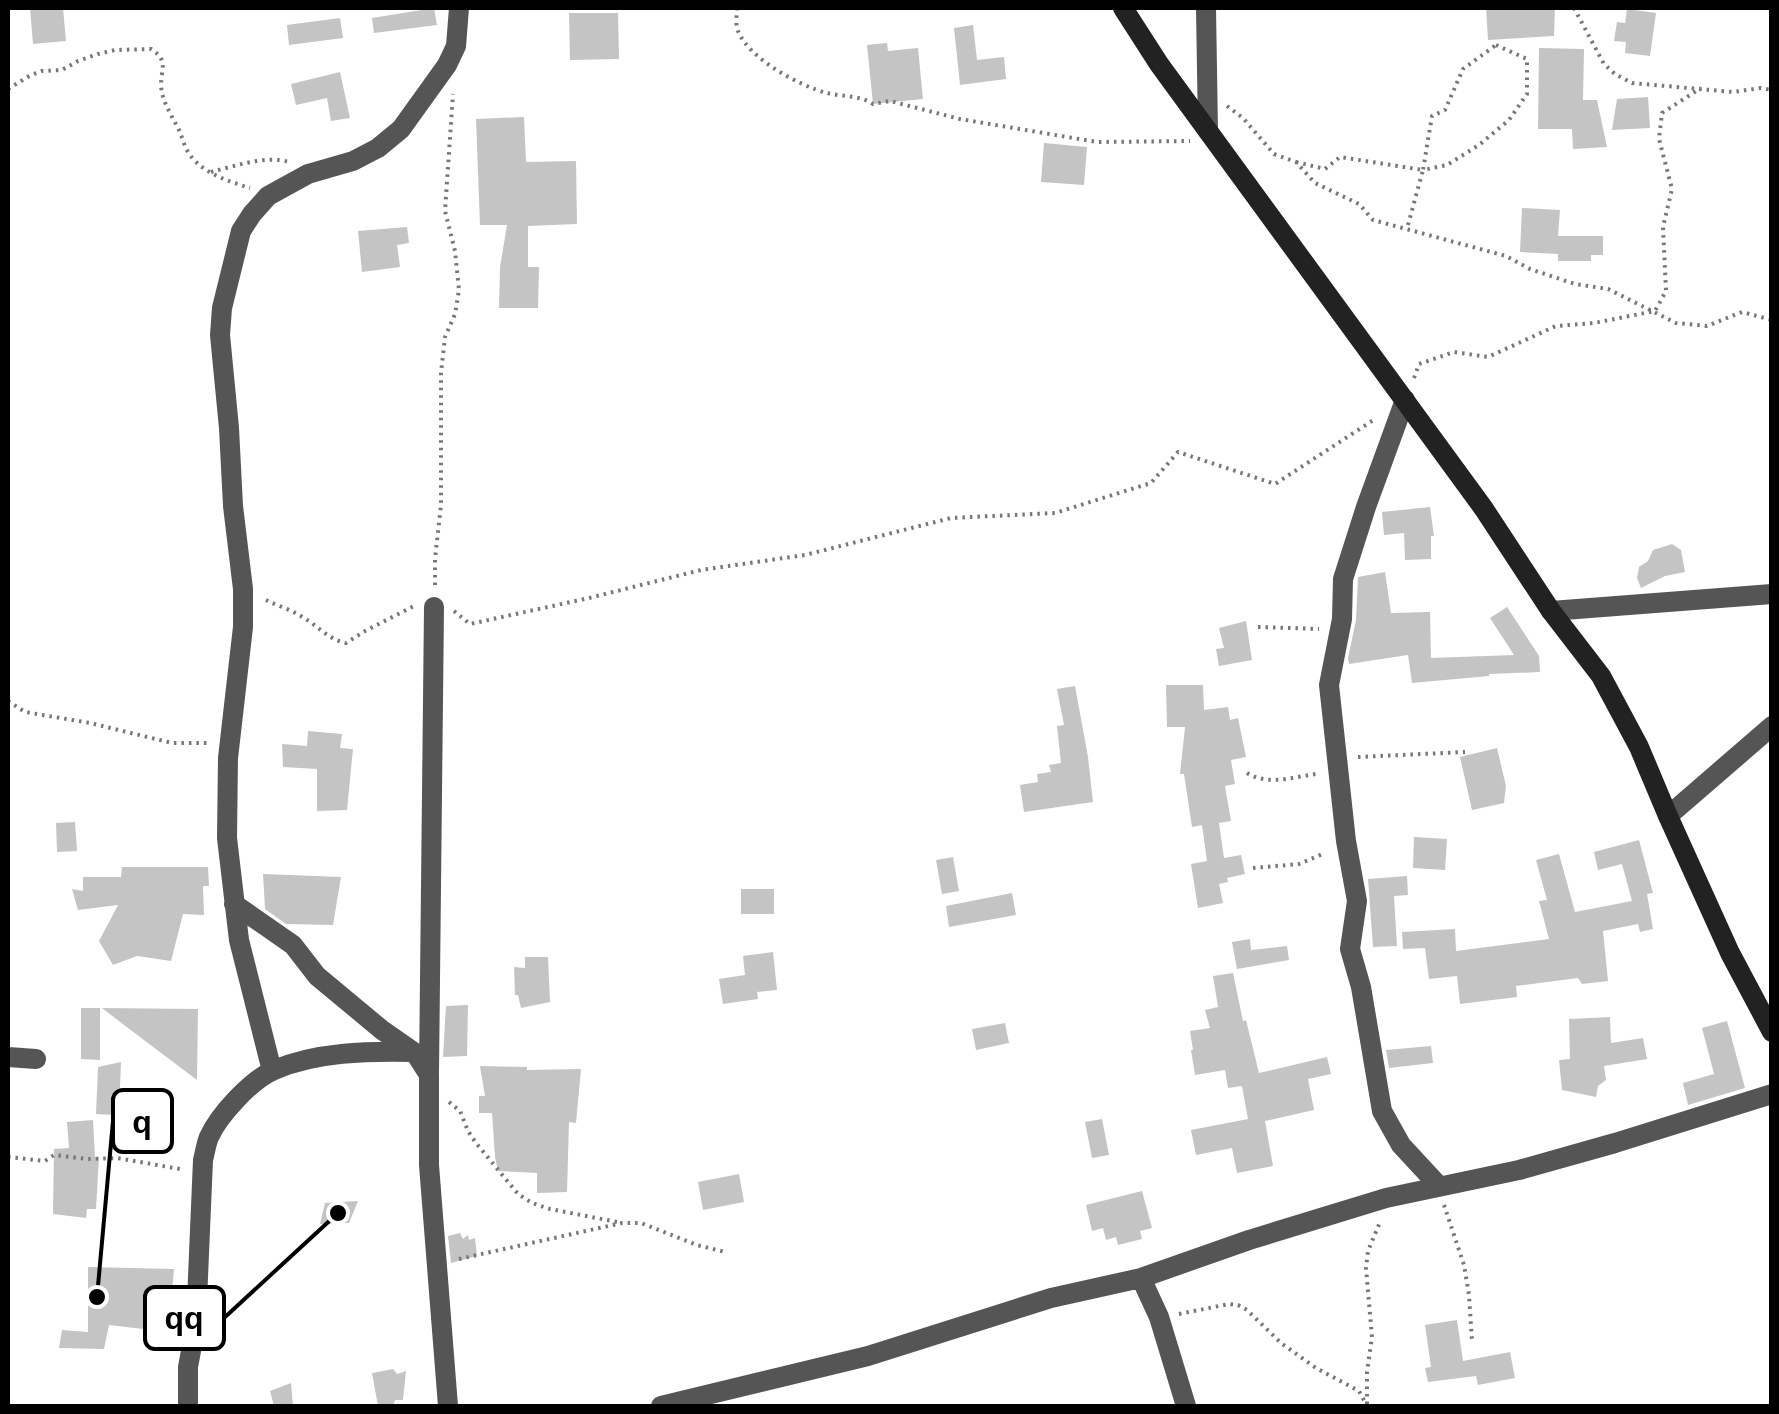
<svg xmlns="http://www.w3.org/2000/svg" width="1779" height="1414" viewBox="0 0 1779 1414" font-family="Helvetica,sans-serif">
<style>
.building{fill:#c4c4c4}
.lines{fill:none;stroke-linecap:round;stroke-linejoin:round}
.path{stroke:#777;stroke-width:4;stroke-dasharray:2.5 5;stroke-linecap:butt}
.street{stroke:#555;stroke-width:20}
.secondary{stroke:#222;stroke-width:20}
.leader{fill:none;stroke:#000;stroke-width:4}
.callout-dot{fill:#000;stroke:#fff;stroke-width:4}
.callout{fill:#fff;stroke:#000;stroke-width:4}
.callout-label{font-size:32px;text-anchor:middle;font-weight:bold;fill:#000}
</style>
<rect width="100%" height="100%" fill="#fff"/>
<path class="building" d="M30,8h33l3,33 -33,3z
M434,8l3,17 -63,8 -2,-15z
M1486,8h69l-1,28 -66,4z
M1627,9l29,4 -6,43 -25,-3 1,-11 -12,-1 3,-19 8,1z
M569,13h49l1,46 -49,1z
M340,18l3,20 -54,7 -2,-20z
M973,25l4,35 27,-3 2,22 -46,6 -6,-57z
M887,43l1,8 30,-3 5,51 -50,5 -6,-59z
M1539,48l45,1 -1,51h14l10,47 -34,2 -1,-20h-34z
M340,72l10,46 -19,3 -4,-23 -31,7 -5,-21z
M1648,97l2,31 -38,2 5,-31z
M524,117l2,45 50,-1 1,63 -49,2v41h11l-1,41h-39l1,-41 7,-42h-27l-4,-106z
M1044,143l43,4 -3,38 -43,-3z
M1522,208l38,2 -2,26h45v19h-12v6h-33v-7l-38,-2z
M407,227l2,16 -12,2 3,22 -38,5 -4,-41z
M1430,507l4,29h-3v23l-26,1 -1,-27 -20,2 -2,-23z
M1672,544l9,6 4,22 -20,4 -24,12 -4,-10 2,-11 9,-6 5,-11z
M1385,572l6,41 39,-1 1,46 83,-3 -24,-37 17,-11 32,49 1,16 -51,2v2l-77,7 -4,-28 -59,9 -1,-6 8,-38 2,-43z
M1246,621l6,39 -33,6 -3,-17 8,-1 -5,-20z
M1166,685h37l1,25 24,-3 2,13 8,-2 8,39 -15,3 4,24 -10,2 6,35 -12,2 5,35 17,-3 4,19 -18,4 1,4 -9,2 4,19 -25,5 -7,-44 16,-3 -5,-36 -10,2 -8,-53h-4l5,-47h-18z
M1075,686l13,71 5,45 -69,10 -4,-27 18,-3 -1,-8 14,-2 -2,-7 12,-2 -4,-37 7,-1 -7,-36z
M308,731l34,3 -2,14 13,1 -6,61 -30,1v-42l-34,-2 -1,-23 25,2z
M1497,748l9,38 -2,17 -32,7 -12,-53z
M75,822l2,29 -20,1 -1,-29z
M1414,837l33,2 -2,31 -32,-2z
M1639,840l14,53 -6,1 6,35 -13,3 -2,-8 -35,7 5,50 -26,3 -4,-6 -62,8 1,11 -57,7 -3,-28 -28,3 -4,-31 -22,1 -1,-17 53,-3 1,22 93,-12 -10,-38 8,-1 -11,-40 23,-6 16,58 57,-11 -10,-37 -24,6 -4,-18z
M953,857l6,34 -17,3 -6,-34z
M122,867h86l1,19h-6l1,29 -21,-1 -12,47 -34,-5 -24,9 -14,-24 19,-36 -40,5 -6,-21 11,2v-14h38z
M263,874l78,3 -8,48 -47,-1 -21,-15z
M1407,876l1,19 -14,1 3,50 -24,1 -5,-68z
M741,889h33v25h-33z
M1012,893l4,22 -67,12 -3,-21z
M1250,939l1,11 36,-4 2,14 -52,9 -5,-27z
M773,952l4,38 -20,2 1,7 -35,5 -4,-25 26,-4 -2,-19z
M525,957h23l2,45 -29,6 -3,-13h-3l-1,-28 11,1z
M1233,973l10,48 3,-1 13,53 68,-16 4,17 -23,5 6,31 -49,11 8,45 -36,7 -5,-25 -36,7 -5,-25 57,-11 -6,-33 -14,2 -3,-18 -30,5 -4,-25h2l-3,-19 20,-3 -5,-18 13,-3 -5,-31z
M468,1005l-1,51 -24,1 3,-51z
M81,1008h19v52l-19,-1z
M102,1008l96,1 -1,71 -69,-52z
M1610,1017l1,26 32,-5 4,21 -43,7 2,14 -8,6 -2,11 -34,-7 -3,-30 11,-1 -1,-40z
M1727,1021l18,67 -57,17 -5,-22 31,-9 -12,-46z
M1005,1023l4,20 -33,7 -4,-21z
M1431,1046l2,17 -44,5 -3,-18z
M121,1062l-2,50h-6v3l-17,-1 2,-47z
M480,1066l47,1v3l54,-1 -5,54 -7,-1 -2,70 -30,1v-20l-39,-2 -3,-14 -3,-44h-13v-17h6z
M1102,1119l7,36 -17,3 -7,-36z
M93,1120l2,37h4l-3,52h-9l-1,9 -33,-4 1,-65 15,-1 -2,-26z
M739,1174l5,28 -41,8 -5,-28z
M1142,1191l10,37 -12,3 2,8 -24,6 -2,-8 -10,3 -3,-12 -11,3 -6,-26z
M358,1201l-9,22 -29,1 5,-21z
M460,1233l3,6 5,-4 1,5 6,-2 2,18 -26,7 -3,-27z
M88,1267l86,2 -3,35h-2v28l-60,-7 -5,24 -45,-1 3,-18 26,2z
M1457,1320l6,41 47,-9 5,26 -37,7 -2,-9 -48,6 -3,-14 6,-1 -6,-42z
M393,1369l4,5 9,-3 -3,29h-8l-2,6h-15l-6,-33z
M291,1383l2,23h-19l-4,-15z"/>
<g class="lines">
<path class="path" d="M737,8c0,7 -2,16 1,23 11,28 62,55 89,62 16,4 33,2 46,11l17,-3 70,18 137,23 93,-1
M1574,8l30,56 11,10 17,9 101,9 28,-4 11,2
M1496,45l31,14v35l-18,26 -30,25 -32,20 -24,5 9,-54 13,-6 18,-41z
M8,89l23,-14 11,-4 20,-1 16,-9 20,-7 17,-4 36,-1c18,12 10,19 10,36 1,17 10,29 18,45 3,7 5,15 9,22 13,21 40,29 62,36
M1227,106l16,12 31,36 22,8 19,21 44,21 14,16 133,36 24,13 45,15 33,5 68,34 31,3 35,-14 30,8
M1296,162l29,7 15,-12 83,13 -15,55
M211,172c24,-6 55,-17 78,-10
M1414,378l5,-14 35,-12 34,5 68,-31 38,-3 61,-12 11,-20 -3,-64 9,-38 -13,-50 3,-26 39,-25
M435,585v-26l6,-54v-132l4,-36 10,-23 4,-24 -4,-39 -10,-40 8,-117
M266,600c12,6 26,10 38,18 14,8 25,22 42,25l19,-12 49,-25
M454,611l16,13 119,-26 112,-28 104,-15 146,-37 104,-5 96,-30 27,-31 97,32 100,-65
M1258,627l61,2
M8,701l17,11 65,11 82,20h36
M1358,757l107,-5
M1247,773c21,13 46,4 69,1
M1253,868l46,-4 26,-11
M449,1102l11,9 8,20 8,12 42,51 14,9 18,6 67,13
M8,1157l37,4 9,-6 33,4 30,-1 63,11
M1444,1205l20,60 5,30 3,46
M459,1259l163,-36h19l56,22 28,7
M1179,1314l50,-10 9,1 9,5 34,33 35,25 43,23 8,15
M1367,1404v-32l5,-35 -6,-69 2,-17 12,-29"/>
<path class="street" d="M1206,8l2,123
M1405,400l-39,107 -23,72 -1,40 -13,66 17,156 11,60 -7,48 11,38 21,124 19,34 38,41
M1551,611l221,-17
M1668,816l104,-90
M234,904l59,41 24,31 65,54 33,23 14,22v90l19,241
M8,1057l28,2
M272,1071l-33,-131 -12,-102 1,-80 15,-131v-38l-10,-83 -4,-78 -9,-93 2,-27 19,-77 11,-17 16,-18 40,-22 45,-13 25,-13 23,-19 46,-64 9,-19 3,-38
M429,1073l5,-466
M1141,1278l18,39 27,89
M188,1406v-39l8,-43 7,-164c2,-7 3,-16 6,-23 10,-22 42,-57 65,-67 42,-18 93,-19 139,-18
M661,1406l207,-50 183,-58 90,-20 108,-38 137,-42 133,-28 96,-27 157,-49"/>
<path class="secondary" d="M1123,8l36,56 325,445 67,102 50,65 38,71 29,69 62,137 42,79"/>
</g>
<path class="leader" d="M97 1297L113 1121M338 1213L224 1318"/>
<g class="callout-dot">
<circle cx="97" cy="1297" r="10"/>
<circle cx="338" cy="1213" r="10"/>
</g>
<g class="callout">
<rect x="113" y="1090" width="59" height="62" rx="10"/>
<rect x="145" y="1287" width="79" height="62" rx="10"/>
</g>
<g class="callout-label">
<text x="142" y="1133">q</text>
<text x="184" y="1329">qq</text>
</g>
<rect width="1779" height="1414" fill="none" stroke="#000000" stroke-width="20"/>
</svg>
